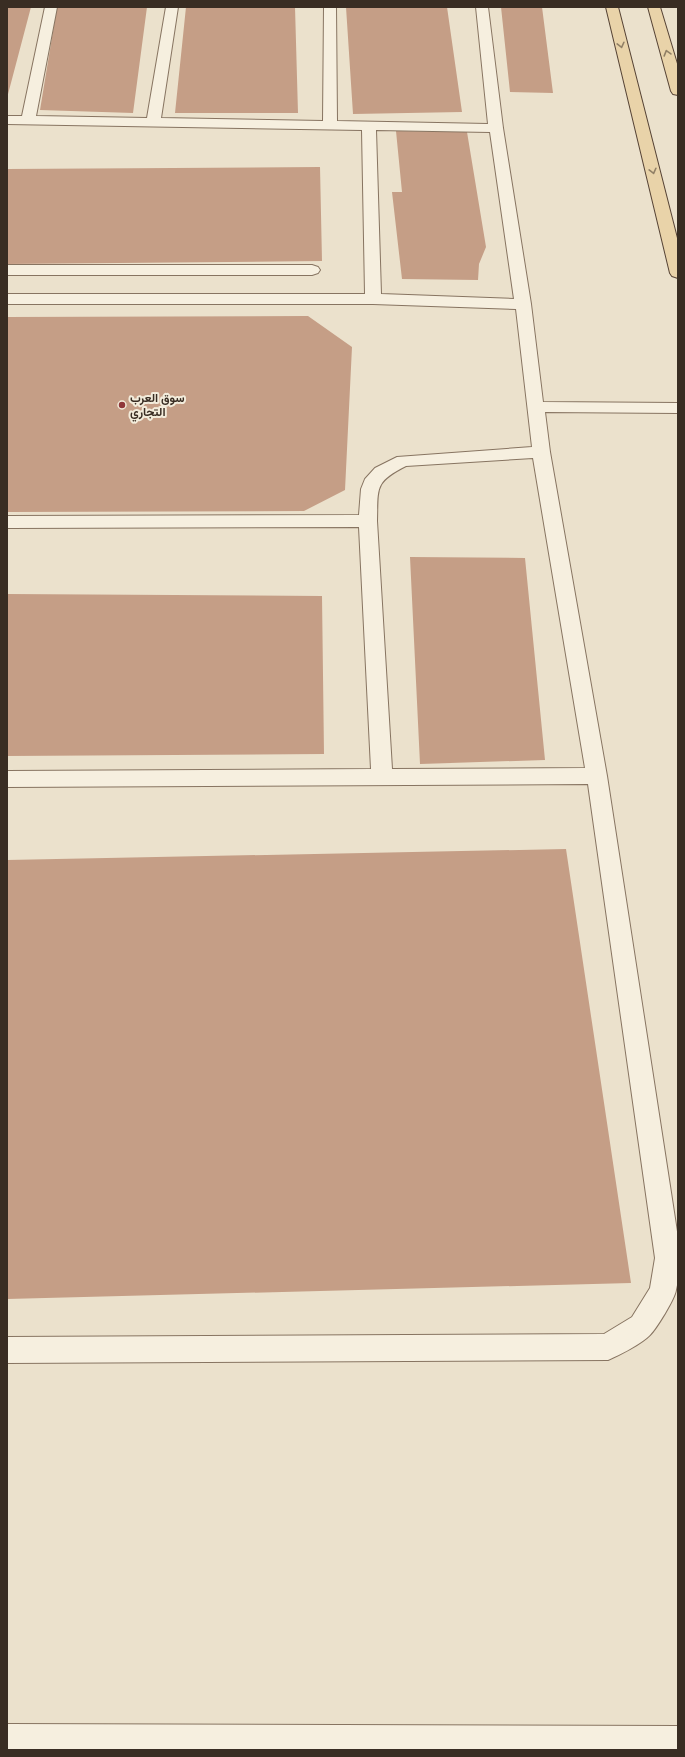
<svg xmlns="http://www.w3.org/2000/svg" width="685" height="1757" viewBox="0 0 685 1757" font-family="Merriweather,Vazirmatn,serif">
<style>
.building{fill:#c59e86}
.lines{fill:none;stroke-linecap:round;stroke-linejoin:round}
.minor-casing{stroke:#877461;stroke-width:2}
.major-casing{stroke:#564335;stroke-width:2}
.minor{fill:#f6efdf;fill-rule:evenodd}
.major{fill:#e9d3a9;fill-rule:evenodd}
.oneway{stroke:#918066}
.poi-dot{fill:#90373a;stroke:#f3ecdb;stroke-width:1.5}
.labels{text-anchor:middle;stroke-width:4;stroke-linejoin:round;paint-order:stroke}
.far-poi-label{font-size:12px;font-weight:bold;fill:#392d23;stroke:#f3ecdb;text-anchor:start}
</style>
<rect width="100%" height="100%" fill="#ebe1cc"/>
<path class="building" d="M7,7h24l-24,91z
M57,7h90l-14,106 -93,-3z
M186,7h109l3,106h-123z
M346,7h101l15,105 -109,2z
M501,7h41l11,86 -43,-1z
M396,131l71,1 19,115 -7,17 -1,16 -76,-1 -10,-87h10z
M320,167l2,94 -315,3v-95z
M308,316l44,31 -7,143 -41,21 -297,1v-195z
M410,557l115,1 20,202 -125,4z
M7,594l315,2 2,158 -317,2z
M566,849l65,434 -624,16v-439z"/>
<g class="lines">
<defs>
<path id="minor" d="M45,7h12l-21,109 111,2 19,-111h12l-17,111 162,3 1,-114h12l1,114 151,3 -12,-117h12l15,121 28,176 12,98 135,1v10l-133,-1 5,40 57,324 71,462c0,17 2,36 -2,52 -1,9 -20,39 -26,45 -9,9 -30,20 -42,25l-601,3v-26l597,-3 28,-17 18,-29 5,-30 -67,-474 -581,3v-16l364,-2 -12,-242 -352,1v-12l352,-1 2,-26 4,-10 10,-11 22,-11 135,-10 -16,-138 -143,-5h-366v-10h358l-3,-164 -355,-6v-8h15zM376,130l114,2 24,167 -133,-5zM533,458l52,310 -193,1 -15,-248c1,-33 -3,-39 29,-55z
M7,265h305l6,2 2,3 -2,3 -6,2h-305z
M7,1724l671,2v24h-671z"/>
<path id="major" d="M606,7h12l60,235v36l-6,-2 -2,-3z
M648,7h12l18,60v28l-5,-1 -2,-3z"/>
</defs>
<use href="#minor" class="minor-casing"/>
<use href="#major" class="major-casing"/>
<use href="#minor" class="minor"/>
<use href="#major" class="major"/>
</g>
<defs><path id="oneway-chevron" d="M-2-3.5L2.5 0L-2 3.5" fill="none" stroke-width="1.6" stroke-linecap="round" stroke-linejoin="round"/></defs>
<g class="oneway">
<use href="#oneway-chevron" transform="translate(621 45) rotate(76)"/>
<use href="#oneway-chevron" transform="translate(667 53) rotate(-106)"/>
<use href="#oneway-chevron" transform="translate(653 171) rotate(76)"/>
</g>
<circle class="poi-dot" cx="122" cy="405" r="4"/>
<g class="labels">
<g class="far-poi-label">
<text x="130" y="402">سوق العرب<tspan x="130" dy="14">التجاري</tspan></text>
</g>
</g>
<rect width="685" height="1757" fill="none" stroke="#392d23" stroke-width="16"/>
</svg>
